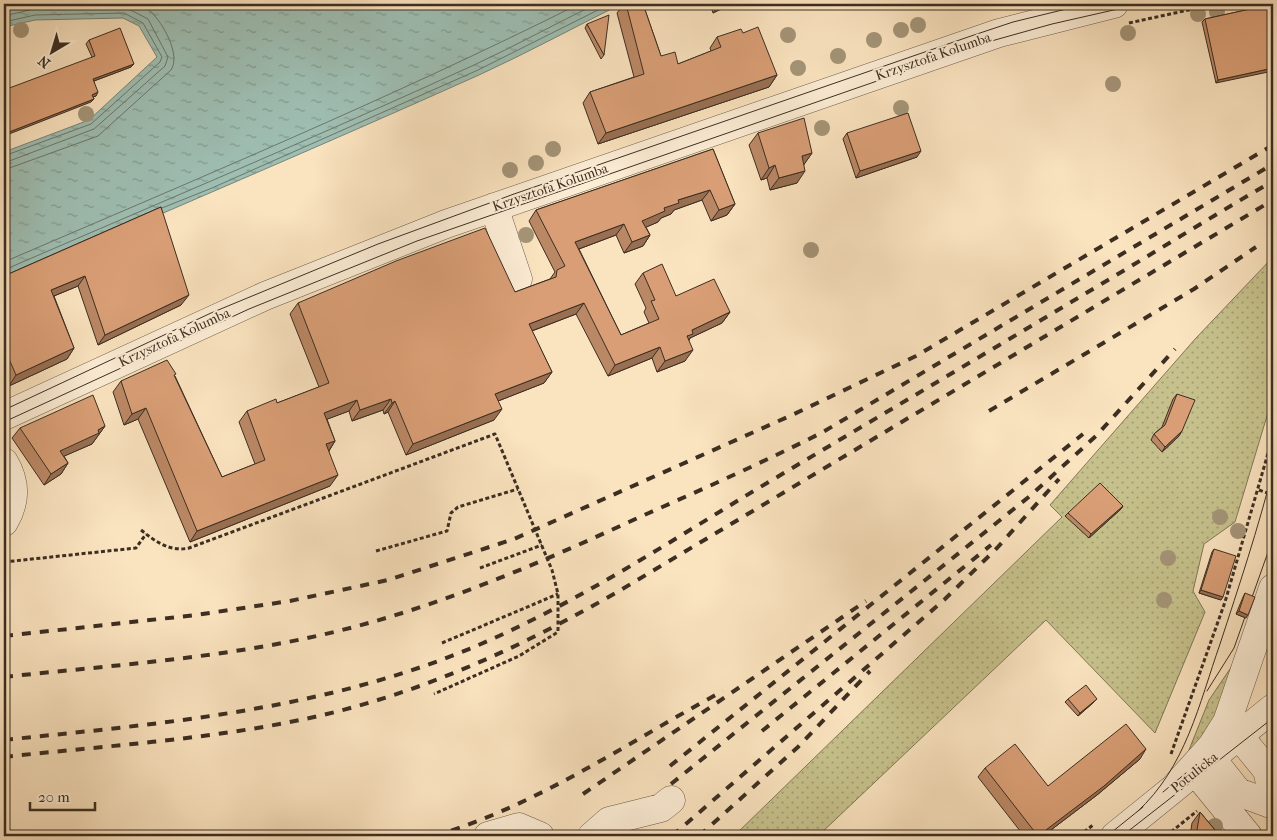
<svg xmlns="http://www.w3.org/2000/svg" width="1277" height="840" viewBox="0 0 1277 840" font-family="'IM FELL French Canon',serif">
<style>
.grass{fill:url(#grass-dots);stroke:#817857}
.water{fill:url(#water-ripples);stroke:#778478}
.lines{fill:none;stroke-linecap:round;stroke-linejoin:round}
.shore{stroke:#6d766a;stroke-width:1}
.minor-casing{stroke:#6c5b49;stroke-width:29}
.path{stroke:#3c2e22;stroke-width:3;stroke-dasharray:4 2.5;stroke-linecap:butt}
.minor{stroke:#fcedd5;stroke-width:28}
.tram{stroke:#3c2e22;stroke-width:1}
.rail{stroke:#3c2e22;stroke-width:4;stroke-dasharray:9 9;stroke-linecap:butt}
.tree{fill:#a49477}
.wall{fill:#bb8865;stroke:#3c2e22}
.shaded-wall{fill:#986f52;stroke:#3c2e22}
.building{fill:#d99e75;stroke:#3c2e22}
.labels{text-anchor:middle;stroke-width:4;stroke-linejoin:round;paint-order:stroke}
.street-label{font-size:14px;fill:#3c2e22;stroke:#fcedd5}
</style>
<defs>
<pattern id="grass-dots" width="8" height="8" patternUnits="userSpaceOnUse" patternTransform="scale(1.25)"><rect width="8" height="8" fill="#c6c18c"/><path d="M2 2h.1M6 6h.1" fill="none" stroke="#a29d72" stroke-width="1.8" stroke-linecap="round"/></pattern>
<pattern id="water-ripples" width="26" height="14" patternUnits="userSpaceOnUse" patternTransform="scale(1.25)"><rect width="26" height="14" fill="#9ebeb2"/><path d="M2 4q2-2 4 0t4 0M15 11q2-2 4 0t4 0" fill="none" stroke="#829b90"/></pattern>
</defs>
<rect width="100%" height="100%" fill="#fae3bf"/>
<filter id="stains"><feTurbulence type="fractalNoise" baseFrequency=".004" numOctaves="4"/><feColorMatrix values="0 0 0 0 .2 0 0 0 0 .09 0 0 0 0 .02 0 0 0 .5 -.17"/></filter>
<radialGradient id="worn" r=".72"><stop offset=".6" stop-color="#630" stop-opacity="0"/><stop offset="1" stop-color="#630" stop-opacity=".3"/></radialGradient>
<path class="grass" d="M1273,257v139l-38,126 -31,22 -11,47 12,21 -50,121 -109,-113 -228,216h-84l328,-319 -12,-12 146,-167z
M1232,666l9,4 -24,58 -28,22 20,-50z"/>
<path class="water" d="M4,4h617c-48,24 -94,49 -142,71 -158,71 -317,138 -475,207v-130l85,-32 68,-63 -18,-31 -16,-8 -88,2 -31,7z"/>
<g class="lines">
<path class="shore" d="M4,16l30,-7 91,-2 23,12 20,38 -3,9 -71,63 -90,34
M4,22l31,-7 89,-2 19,10 19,34 -2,5 -69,62 -87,32
M4,170l94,-34 73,-66c10,-15 -8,-47 -20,-58 -4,-4 -10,-6 -14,-8
M162,208l50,-20 266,-118 132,-66
M4,262c193,-83 387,-164 575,-258
M4,270c157,-68 315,-134 470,-205 41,-19 81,-41 122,-61"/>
<defs>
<path id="minor" d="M494,207l24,72
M4,416l261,-120 181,-72 553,-191 115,-29
M4,462c12,20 12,40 0,60
M1239,736l28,34 6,26
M1211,758l27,34 35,13
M1195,771l53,65
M1175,787l37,-41 15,-24 46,-134
M488,836l31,-9 21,9
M592,836l17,-15 52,-13 10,-8
M1115,836l158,-128"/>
</defs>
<use href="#minor" class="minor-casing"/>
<path class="path" d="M1129,23l87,-19
M1259,490l14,5
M141,530c15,12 29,22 48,18l306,-114 57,136 6,24v38l-39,24 -85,38
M376,551l71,-20 4,-18 7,-6 60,-18
M4,562l132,-14 10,-14
M480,568l62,-23
M442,643l116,-49
M1270,680l3,-4
M1171,754l54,-152 48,-166
M1079,836l14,-11
M1166,836l31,-25"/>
<use href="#minor" class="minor"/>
<path class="tram" d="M4,410l207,-97 167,-69 136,-50 457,-158 42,-14 74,-18
M4,422l245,-113 168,-68 578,-201 57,-16 88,-20
M1207,691l27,-43 39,-110
M1163,792l23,-19
M1137,812c49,-45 62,-108 83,-168 19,-58 38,-115 53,-174
M1107,836l36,-29
M1122,836l151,-118"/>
<path class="rail" d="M989,411l205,-122 62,-42
M4,636l192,-21 94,-14 98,-21 126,-41 278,-124 124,-59 357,-211
M4,677c110,-12 222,-19 330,-45 108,-26 208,-70 308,-116 61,-27 122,-54 181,-84l450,-268
M762,731l229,-186
M4,740c143,-15 286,-27 423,-75 118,-41 224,-112 330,-176 116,-69 231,-137 346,-206 57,-34 113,-69 170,-102
M4,757c107,-12 218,-18 323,-43 104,-25 200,-70 292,-123l654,-391
M670,766l413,-332
M671,784l359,-288 66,-60 79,-87
M583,794l283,-193
M434,836c105,-31 194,-94 289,-145
M672,836l272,-236 53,-52 62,-69
M699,836l99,-89 72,-76"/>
</g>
<g class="tree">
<circle cx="1217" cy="12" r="8"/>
<circle cx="1198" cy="14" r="8"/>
<circle cx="918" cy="25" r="8"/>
<circle cx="21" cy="30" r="8"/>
<circle cx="901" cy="30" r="8"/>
<circle cx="1128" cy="33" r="8"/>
<circle cx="788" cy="35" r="8"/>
<circle cx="874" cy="40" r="8"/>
<circle cx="838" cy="56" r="8"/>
<circle cx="798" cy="68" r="8"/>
<circle cx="1113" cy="84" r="8"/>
<circle cx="901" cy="108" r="8"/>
<circle cx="86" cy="114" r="8"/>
<circle cx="822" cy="128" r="8"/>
<circle cx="553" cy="149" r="8"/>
<circle cx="536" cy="163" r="8"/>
<circle cx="510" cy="170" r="8"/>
<circle cx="526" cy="235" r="8"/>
<circle cx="811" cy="250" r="8"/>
<circle cx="1220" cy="517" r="8"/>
<circle cx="1238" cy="531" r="8"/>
<circle cx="1168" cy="558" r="8"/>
<circle cx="1164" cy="600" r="8"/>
<circle cx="1215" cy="826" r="8"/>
</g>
<path class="wall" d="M624,4h19l18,52 17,8 33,-13 -1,-3 7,-11 26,-4 34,42 -8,12 -171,57 -15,-41 7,-11 44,-15 -17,-64z
M710,4h21l-18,9z
M1273,4l-57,79 -14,-61 3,-3z
M587,24l17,31 -3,4 -16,-31z
M89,40l45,24 -3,3 -37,14 2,15 -3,1 1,2 -3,3 1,-45 -6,-13z
M758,133l54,20 -8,11 -7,19 -27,7 -3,-12 -6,2 -12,-35z
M847,133l70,24 -61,21 -13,-39z
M713,149l22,55 -8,11 -16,6 -9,-21 -28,10 -3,4 -10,4 -3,4 -12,5 4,8 -7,11 -19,7 -8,-18 -37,14 42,86 28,-12 -5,-11 2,-4 -11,-24 8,-11 33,23 54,16 -8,11 -32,15 -1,2 -4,21 -28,11 -5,-14 -44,18 -32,-62 -44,17 20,41 -8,11 -46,18 -4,19 -88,35 -18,-43 -4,2 -1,-4 -31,11 -3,-10 -22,8 8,22 -6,10 1,35 -140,56 -52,-123 -14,6 -11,-33 8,-11 54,-5 47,101 33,-13 -16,-42 8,-11 30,-8 42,-16 -29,-73 8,-11 217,-11 35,-13 5,-7 -26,-51 7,-11z
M161,207l20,98 -83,40 -20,-59 -24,10 20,52 -7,11 -58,27 -5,-12v-98z
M1177,394l2,42 -17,16 -11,-12 3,-6 8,-7 11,-28z
M105,426l-13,18 -28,12 4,7 -7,11 -17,11 -32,-47 8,-10z
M1123,506l-2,3 -32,29 -24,-22 3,-3z
M1214,549l7,51 -22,-7 13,-41z
M1245,593l1,25 -10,-4 7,-17z
M1068,699l26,3 -16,14 -13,-14z
M1140,759l-43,36 -54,41h-19l-46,-59 7,-9 63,18z
M1200,812l20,24h-30l2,-13z"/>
<path class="shaded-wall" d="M720,4h11l-18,9z
M134,64l-3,3 -40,15 2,-3z
M1273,68v3l-57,12 2,-3z
M777,75l-8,12 -171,57 8,-11z
M98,92l-2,4 -6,2 2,-3z
M94,99l-3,3 -87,34v-2z
M921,151l-4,6 -61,21 4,-7z
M812,153l-9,13 -1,-10z
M775,165l-8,13 -6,2 8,-12z
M805,171l-8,12 -27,7 9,-12z
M710,190l-8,10 -28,10 -3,4 -10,4 -3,4 -23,10 7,-11 36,-21z
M735,204l-8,11 -16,6 8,-11z
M624,224l-8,11 -48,18 7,-11z
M650,235l-7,11 -19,7 8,-11z
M85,276l-7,10 -34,14 7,-10z
M189,295l-8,10 -83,40 7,-10z
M584,303l-8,11 -55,21 8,-11z
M730,312l-8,11 -32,15 -4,7 -7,2 13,-17z
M660,347l-8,11 -44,18 7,-11z
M74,348l-7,11 -58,27 7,-11z
M693,350l-8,11 -28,11 8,-11z
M9,359l-5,8v-6z
M552,372l-8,11 -56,22 7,-11z
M391,399l-8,11 -31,11 8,-11z
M357,400l-8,11 -32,12 7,-10z
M395,401l-7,11 -4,2 8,-11z
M146,408l-8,11 -14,6 8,-11z
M502,409l-8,11 -88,35 7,-11z
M105,426l-13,18 -39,17 7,-10z
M1182,431l-3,5 -17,16 3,-5z
M335,441l-7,11 -2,-8z
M68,463l-7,11 -17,11 7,-11z
M338,475l-8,11 -140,56 7,-11z
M1123,506l-2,3 -32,29 2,-4z
M1201,590l22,7 -2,3 -22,-7z
M1239,611l9,4 -2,3 -10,-4z
M1097,699l-3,3 -16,14 2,-3z
M1146,749l-6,10 -43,36 -54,41h-5z"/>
<path class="building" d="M626,4h17l18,52 14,-4 3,12 43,-17 -4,-10 24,-8 2,4 15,-6 19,48 -171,58 -16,-41 54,-18z
M1273,4v64l-55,12 -13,-61z
M609,15l-5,40 -17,-31z
M120,28l14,36 -41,15 5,13 -6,3 2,4 -90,35v-44l91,-34 -6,-16z
M908,113l13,38 -61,20 -13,-38z
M804,118l8,35 -10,3 3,15 -26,7 -4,-13 -6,3 -11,-35z
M713,149l22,55 -16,6 -9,-20 -32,10 1,3 -15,5 1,3 -23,10 8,14 -18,7 -8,-18 -49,18 46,93 38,-16 -8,-18 4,-1 -12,-27 19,-9 14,32 38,-17 16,33 -38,18 1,4 -6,2 6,14 -28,11 -5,-14 -45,18 -31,-62 -55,21 23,48 -57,22 7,15 -89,35 -18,-43 -3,2 -1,-4 -31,11 -3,-10 -33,13 11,28 -9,3 12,31 -141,56 -51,-123 -14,6 -11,-33 46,-21 9,14 -2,1 48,102 43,-17 -18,-49 29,-12 1,4 52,-20 -31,-80 98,-42 89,-33 30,64 41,-15 1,-7 8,-4 -29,-56z
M161,207l28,88 -84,40 -20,-59 -34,14 23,58 -58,27 -7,-16 -5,2v-85z
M1177,394l18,6 -13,31 -17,16 -11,-13 11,-9z
M93,395l12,31 -7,4 1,3 -39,18 8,12 -17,11 -31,-46z
M1100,483l23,23 -32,28 -23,-21z
M1214,549l22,7 -13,41 -22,-7z
M1245,593l10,4 -7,18 -9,-4z
M1086,685l11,14 -17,14 -12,-14z
M1126,724l20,25 -42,37 -66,50 -53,-68 30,-24 33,42z
M1200,812l20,24h-24z"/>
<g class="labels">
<g class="street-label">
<text transform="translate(933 56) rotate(-19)" y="5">Krzysztofa Kolumba</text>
<text transform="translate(550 187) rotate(-19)" y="5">Krzysztofa Kolumba</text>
<text transform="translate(174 337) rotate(-25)" y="5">Krzysztofa Kolumba</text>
<text transform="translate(1194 772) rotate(-39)" y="5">Potulicka</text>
</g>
</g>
<rect width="1277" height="840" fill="none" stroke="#fae3bf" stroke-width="20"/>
<rect x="5" y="5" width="1267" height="830" fill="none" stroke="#3c2e22" stroke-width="2.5"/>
<rect x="10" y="10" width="1257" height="820" fill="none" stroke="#3c2e22"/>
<g transform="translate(52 52) rotate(218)" stroke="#fcedd5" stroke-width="4" paint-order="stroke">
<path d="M0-4L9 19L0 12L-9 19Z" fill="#3c2e22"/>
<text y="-8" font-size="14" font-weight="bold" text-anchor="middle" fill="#3c2e22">N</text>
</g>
<path d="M30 802v8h65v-8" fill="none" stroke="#3c2e22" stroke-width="2.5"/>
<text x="38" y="802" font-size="15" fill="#3c2e22" stroke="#fcedd5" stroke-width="4" paint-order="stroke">20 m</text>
<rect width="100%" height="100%" filter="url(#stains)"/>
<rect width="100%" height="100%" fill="url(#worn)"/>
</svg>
